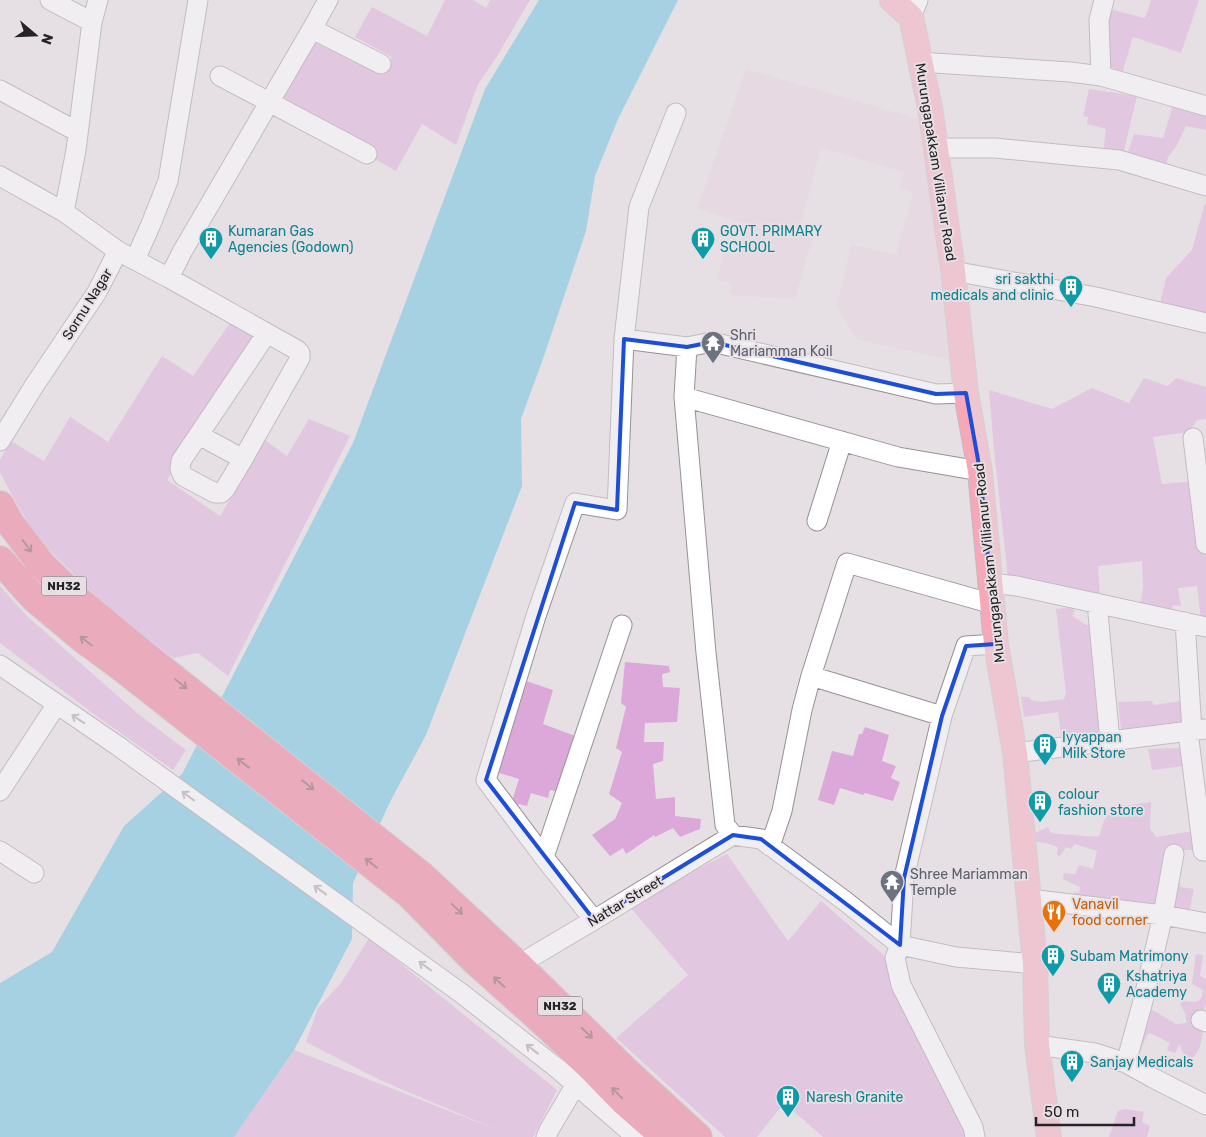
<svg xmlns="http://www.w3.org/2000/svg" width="1206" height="1137" viewBox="0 0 1206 1137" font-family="Rubik,sans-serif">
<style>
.education{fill:#e7d1de}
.green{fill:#dba8d9}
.water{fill:#59bee1}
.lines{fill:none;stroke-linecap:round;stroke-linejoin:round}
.minor-casing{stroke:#979196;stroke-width:21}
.major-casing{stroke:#bebdbe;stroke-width:26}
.highway-casing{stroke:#bebdbe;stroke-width:30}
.minor{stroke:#fff;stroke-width:19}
.major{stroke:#f6a7b8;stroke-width:24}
.highway{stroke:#f06d89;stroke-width:28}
.oneway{stroke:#76414d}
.oneway2{stroke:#9d9c9d}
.marked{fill:none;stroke:#1d4ed8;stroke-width:4;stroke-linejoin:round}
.labels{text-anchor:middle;stroke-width:4;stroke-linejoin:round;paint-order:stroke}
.shield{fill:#e6e0e5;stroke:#5f5c5f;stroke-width:1}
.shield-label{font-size:12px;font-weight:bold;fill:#252325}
.street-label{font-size:14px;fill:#252325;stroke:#e6e0e5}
.culture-label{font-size:14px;fill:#0d838f;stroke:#e6e0e5;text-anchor:start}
.worship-label{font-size:14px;fill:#5b616d;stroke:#e6e0e5;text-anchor:start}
.food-label{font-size:14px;fill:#c56008;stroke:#e6e0e5;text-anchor:start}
</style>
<rect width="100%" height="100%" fill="#e6e0e5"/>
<path class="education" d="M746,69l176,51 27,240 -93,-21 -19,-33 14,-61 45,9 17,-62 -13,-4 4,-16 -83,-24 -21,80 15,3 -20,68 -65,-4 1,-12 -14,-3 8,-36 16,-3 5,-17 -49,-15z"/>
<path class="green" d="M445,0h28l13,8 4,-8h40l-34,58 -18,26 -22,61 -34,-21 -26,47 -120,-69 38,-60 69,33 9,-18 -37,-20 17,-30 55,29z
M1151,0h48l-18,53 -48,-16 -12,40 -16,-5 4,-63 36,9z
M1089,89l48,7 -14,59 -20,-2 3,-24 -19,-5 1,-7 -5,-1z
M1173,105l33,10v15l-20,-4 -10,21 -8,10 -3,12 -12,-3 1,-6 -26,-8 6,-18 29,4z
M1205,203l1,1v110l-46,-10 6,-26 26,-28z
M230,323l30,16 -93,141 53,36 45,-76 22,16 22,-37 41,17 -122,240 -30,-23 -25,5 -40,-31 -38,-32 -56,-55 -25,-41 -14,-27v-12l11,-19 33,20 26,-44 38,25 54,-86 31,20z
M1144,378l24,8 8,-8 30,9v32l-9,1 -8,12 -36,5 9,47 34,-3 10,76v63l-5,-1 -4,-33 -19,2 3,18 -8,-1 -3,10 -30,-7 3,-21 -1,-26 -44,5 2,29 -92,-17 -14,-128 -5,-60 63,19 40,-21 37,15z
M0,586l26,29 111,98 49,37 -13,20 -78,-55 -95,-72z
M1074,607v6l-2,3 14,9 11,1 11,113 -46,5 -4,-32 -34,5 -3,-20h8l2,3 11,2 22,-3 2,-6 -10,-84z
M625,662l44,4 1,6 -8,2 1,13 17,1 -3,34 -32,1 -1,19h20l-1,19 -10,3 3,35 19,-2v19l26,3 -1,10 -20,8 -7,-9 -18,9 -1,-2 -28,19 -3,-6 -13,8 -18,-21 23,-16 7,-16 -13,-9 13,-42 -6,-4 10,-41 -5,-4z
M520,679l33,11 -10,34 35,13 -18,55 -10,-2 -2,8 -17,-5 -4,13 -8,-2 -2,2 -4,-8 6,-19 -26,-8z
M1188,700l3,30 -69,9 -4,-37 33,-1 3,4z
M865,727l24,8 -7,26 14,5 -5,12 9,4 -7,19 -28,-8 -2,2 -23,-7 -6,17 -16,-5 14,-49 21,5 6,-22h3z
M1184,748l11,76 -8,-16 -2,-16 5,1 -6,-27 -32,4 -4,-21z
M1151,802l-1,26 6,9 43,-7 2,20h-18l-4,31 2,6 13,2 -5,24h-28l-88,-11 1,-10 5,1 1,-6 -17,-8 1,-6 11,1 4,-9 14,4 4,-18 -22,-7 -4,5 -5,-2 -6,9 -3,-1 1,-8 -12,-4 -9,-1 -2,-9 13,-6 2,5c9,3 15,2 24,3 9,1 17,2 25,1l5,-16 11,-13z
M727,854l61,87 33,-40 66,57 82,179h-146l-39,-34 -27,34h-32l-109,-99 72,-63 -58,-68 57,-32z
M369,938l188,152 -24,47h-299l60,-87 206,81 -120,-51 -74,-38 12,-34 23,-25z
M1196,954l7,1 -3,21 6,3v25l-6,16 4,7 -4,20 -6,10h-9l-6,-13 -4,9 -8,-3 3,-7 -20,-10 -3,2 -11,26 13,-52 9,4 18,11 11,-1 -2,-10 -5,-9 2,-3 14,1 5,-3 2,-9 -11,-6z
M1125,1109l19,3 -2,10 8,4 -3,11h-38l9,-26z"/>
<path class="water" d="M539,0h139l-60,119 -23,57 -9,55 -42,125 -23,63 1,67 -96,249 -36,67 -37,81 -1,56 -58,111 -60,87h-234v-154l52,-31 72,-126 58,-52 171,-331 132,-354z"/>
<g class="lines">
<defs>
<path id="minor" d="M50,0l42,22
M911,17l7,-17
M312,29l69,35
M920,62l150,10 31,4 105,30
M220,76l147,78
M1101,76l-2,-56 5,-20
M0,90l78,42
M936,148h59l124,12 87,26
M0,176l64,36
M118,251l51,27 128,72 3,3v5l-57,101 -18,30 -4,4h-6l-32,-17 -3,-7 1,-8 86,-128
M135,260l16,-36 17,-43 30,-181
M953,271l143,26 110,26
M169,278l13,-26 130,-223 16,-29
M624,339l63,8 25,-5 224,52 30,-1
M687,347l-3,50 22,256 19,172 8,10 28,4 84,62 55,44 56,12 79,7
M684,397l214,60 82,14
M199,435l44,24
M1193,438l13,106
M0,441l34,-55 63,-94 21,-41 -54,-39 12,-62 16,-128 6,-22
M817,521l25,-80
M991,583l26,3 189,41
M1097,603l13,138
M1185,622l7,109
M0,665l118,81 343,247 97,76 78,68
M811,676l131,40
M1188,732l15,119
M1015,753l191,-24
M0,791l57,-87
M770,846l12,-35 20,-101 9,-34 36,-113 146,41
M0,851l34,22
M544,857l78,-232
M1029,899l134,16 11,-61
M594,920l-48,-60 -60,-80 50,-164 39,-113 42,7 7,-171 15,-132 37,-94
M518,965l76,-45 139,-85
M1201,1020l5,2
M1037,1045l58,8 31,10 27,15 53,27
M1126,1063l17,-62 20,-86 43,8
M546,1137l3,-7 27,-46
M975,1137l-2,-10 -72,-142 -6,-27 5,-13 4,-67 38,-162 24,-70 30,-2"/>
<path id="major" d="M892,0l19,17 20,96 22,158 13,122 14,78 16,173 19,109 20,211 2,81 12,92"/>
<path id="highway" d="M0,505l10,18 31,41 37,36 64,53 280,223 96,89 106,104 74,68
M0,560l34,38 49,41 42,31 284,224 64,65 67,60 48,45 36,37 41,36"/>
</defs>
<use href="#minor" class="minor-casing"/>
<use href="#major" class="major-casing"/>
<use href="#highway" class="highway-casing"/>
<use href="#minor" class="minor"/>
<use href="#major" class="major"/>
<use href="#highway" class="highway"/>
</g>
<defs><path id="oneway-shaft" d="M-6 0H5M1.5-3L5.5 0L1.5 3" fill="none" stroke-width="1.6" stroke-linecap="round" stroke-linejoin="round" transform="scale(1.25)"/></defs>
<g class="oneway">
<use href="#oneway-shaft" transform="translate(27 546) rotate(53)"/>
<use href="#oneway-shaft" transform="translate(86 641) rotate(-143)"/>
<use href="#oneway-shaft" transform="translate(181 684) rotate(39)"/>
<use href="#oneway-shaft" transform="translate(243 763) rotate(-142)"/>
<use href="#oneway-shaft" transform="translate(308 785) rotate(39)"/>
<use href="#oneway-shaft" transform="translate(371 863) rotate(-142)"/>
<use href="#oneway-shaft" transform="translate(457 909) rotate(43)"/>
<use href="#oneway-shaft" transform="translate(499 982) rotate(-138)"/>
<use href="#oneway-shaft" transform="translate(587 1033) rotate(44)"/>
<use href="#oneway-shaft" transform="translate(617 1093) rotate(-134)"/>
</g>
<g class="oneway2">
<use href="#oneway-shaft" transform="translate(78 719) rotate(-146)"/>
<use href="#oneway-shaft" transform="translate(188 796) rotate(-144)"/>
<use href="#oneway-shaft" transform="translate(320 890) rotate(-144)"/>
<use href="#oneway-shaft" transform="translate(425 966) rotate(-144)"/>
<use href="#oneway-shaft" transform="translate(532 1049) rotate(-142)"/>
</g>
<path d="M0 0H1206V1137H0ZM624,339l63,8 25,-5 224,52 30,-1 14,78 16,173 -30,2 -24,70 -38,162 -4,67 -139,-106 -28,-4 -139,85 -108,-140 89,-277 42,7z" fill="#e6e0e5" fill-opacity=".55" fill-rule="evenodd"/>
<path class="marked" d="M624,339l63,8 25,-5 224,52 30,-1 14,78 16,173 -30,2 -24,70 -38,162 -4,67 -139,-106 -28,-4 -139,85 -108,-140 89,-277 42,7z"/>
<defs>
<symbol id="building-pin" viewBox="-11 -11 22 30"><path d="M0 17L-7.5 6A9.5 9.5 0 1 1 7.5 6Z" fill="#0f9aa8" stroke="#e6e0e5"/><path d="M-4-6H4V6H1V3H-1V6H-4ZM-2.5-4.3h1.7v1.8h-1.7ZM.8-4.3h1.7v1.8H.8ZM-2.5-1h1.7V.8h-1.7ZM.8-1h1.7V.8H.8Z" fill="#fff"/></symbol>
<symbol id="temple-pin" viewBox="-11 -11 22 30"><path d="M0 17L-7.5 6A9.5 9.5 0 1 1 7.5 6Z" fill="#6b7280" stroke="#e6e0e5"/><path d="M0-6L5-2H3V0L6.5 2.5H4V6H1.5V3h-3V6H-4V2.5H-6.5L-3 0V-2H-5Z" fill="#fff"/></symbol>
<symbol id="restaurant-pin" viewBox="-11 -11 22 30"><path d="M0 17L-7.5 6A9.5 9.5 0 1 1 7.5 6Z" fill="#e8710a" stroke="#e6e0e5"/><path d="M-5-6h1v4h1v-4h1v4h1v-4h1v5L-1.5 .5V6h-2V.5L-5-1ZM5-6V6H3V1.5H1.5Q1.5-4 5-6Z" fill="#fff"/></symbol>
</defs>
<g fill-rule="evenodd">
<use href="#building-pin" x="197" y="225" width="28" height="38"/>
<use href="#building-pin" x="689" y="225" width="28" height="38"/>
<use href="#building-pin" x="1057" y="273" width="28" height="38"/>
<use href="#temple-pin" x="699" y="329" width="28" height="38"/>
<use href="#building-pin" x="1031" y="731" width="28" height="38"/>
<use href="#building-pin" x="1026" y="788" width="28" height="38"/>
<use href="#temple-pin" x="878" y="868" width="28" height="38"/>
<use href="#restaurant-pin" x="1040" y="898" width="28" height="38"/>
<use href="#building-pin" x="1039" y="942" width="28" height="38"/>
<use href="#building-pin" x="1095" y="970" width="28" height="38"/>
<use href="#building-pin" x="1058" y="1048" width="28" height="38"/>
<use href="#building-pin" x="774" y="1083" width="28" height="38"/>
</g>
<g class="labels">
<g class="shield">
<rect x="41.5" y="576.5" width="45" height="19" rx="4"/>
<rect x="537.5" y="996.5" width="45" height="19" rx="4"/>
</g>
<g class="shield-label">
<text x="64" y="590">NH32</text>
<text x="560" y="1010">NH32</text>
</g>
<g class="street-label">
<text transform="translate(936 162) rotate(81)" y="5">Murungapakkam Villianur Road</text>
<text transform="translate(87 304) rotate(-58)" y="5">Sornu Nagar</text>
<text transform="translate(989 563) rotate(-96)" y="5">Murungapakkam Villianur Road</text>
<text transform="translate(625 901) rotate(-31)" y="5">Nattar Street</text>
</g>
<g class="culture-label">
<text x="228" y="236">Kumaran Gas<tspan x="228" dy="16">Agencies (Godown)</tspan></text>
<text x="720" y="236">GOVT. PRIMARY<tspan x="720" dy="16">SCHOOL</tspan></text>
<text x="1054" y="284" text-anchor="end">sri sakthi<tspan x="1054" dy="16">medicals and clinic</tspan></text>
<text x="1062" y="742">Iyyappan<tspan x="1062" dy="16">Milk Store</tspan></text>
<text x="1058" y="799">colour<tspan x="1058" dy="16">fashion store</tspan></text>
<text x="1070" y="961">Subam Matrimony</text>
<text x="1126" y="981">Kshatriya<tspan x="1126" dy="16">Academy</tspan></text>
<text x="1090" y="1067">Sanjay Medicals</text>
<text x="806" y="1102">Naresh Granite</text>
</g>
<g class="worship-label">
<text x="730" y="340">Shri<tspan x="730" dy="16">Mariamman Koil</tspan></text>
<text x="910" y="879">Shree Mariamman<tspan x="910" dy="16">Temple</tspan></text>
</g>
<g class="food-label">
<text x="1072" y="909">Vanavil<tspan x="1072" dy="16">food corner</tspan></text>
</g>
</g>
<g transform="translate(35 35) rotate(109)" stroke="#e6e0e5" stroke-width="4" paint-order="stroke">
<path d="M0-4L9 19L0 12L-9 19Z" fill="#252325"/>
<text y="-8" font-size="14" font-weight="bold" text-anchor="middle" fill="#252325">N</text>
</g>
<path d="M1036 1117v8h98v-8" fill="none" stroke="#252325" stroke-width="2.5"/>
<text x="1044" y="1117" font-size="15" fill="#252325" stroke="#e6e0e5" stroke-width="4" paint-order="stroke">50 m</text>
</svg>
